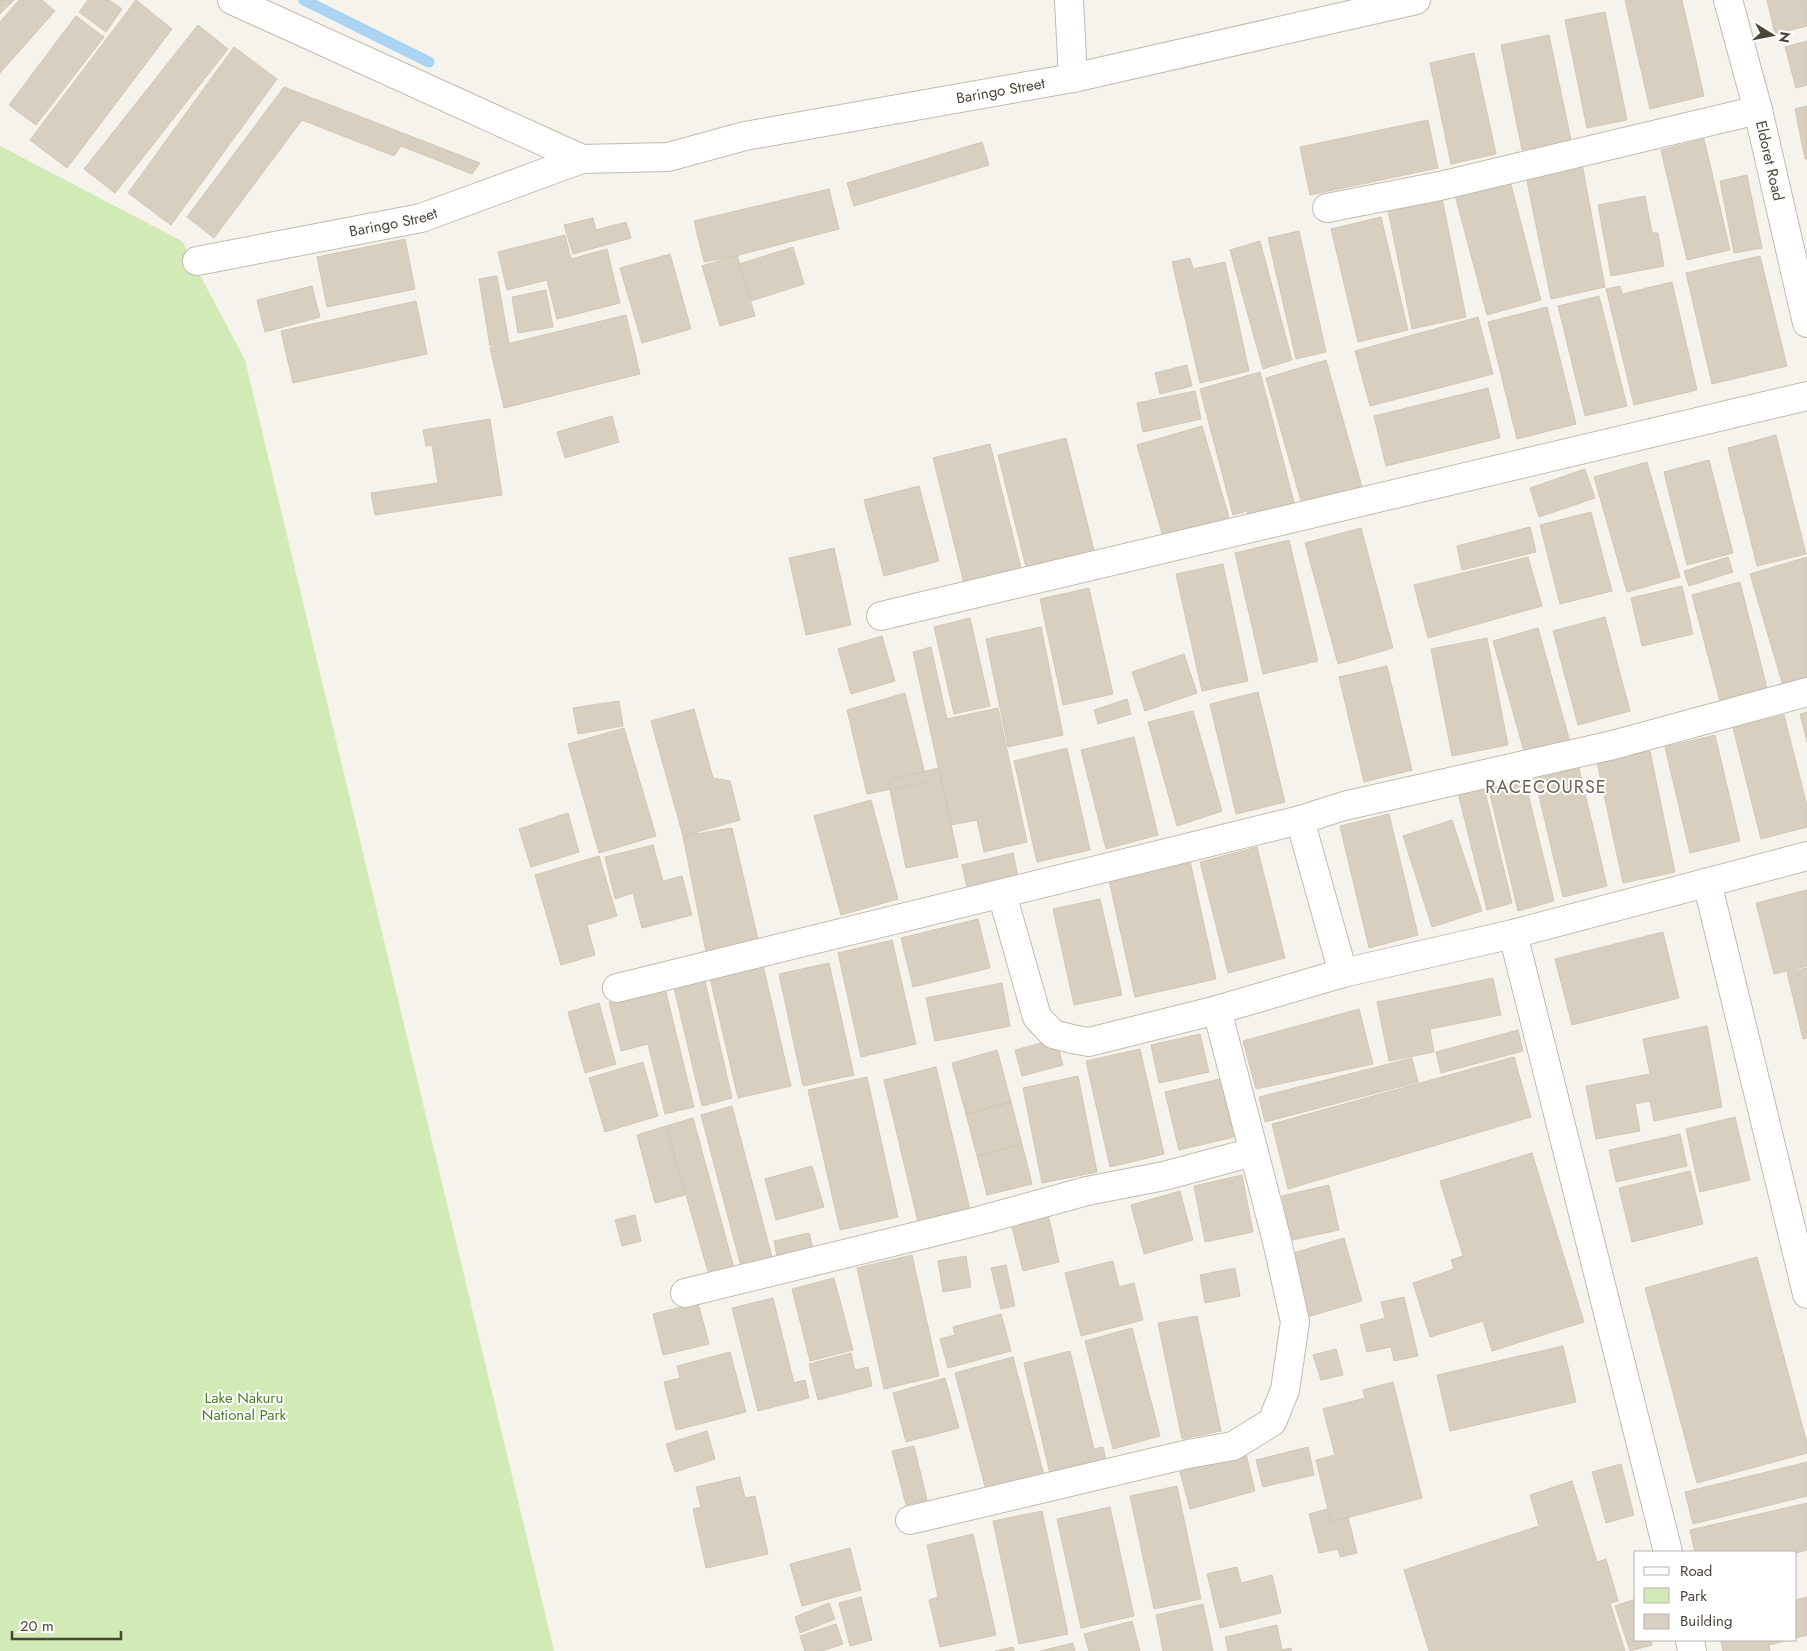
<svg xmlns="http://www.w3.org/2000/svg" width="1807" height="1651" viewBox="0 0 1807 1651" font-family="Jost,sans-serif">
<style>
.green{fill:#d2eab5}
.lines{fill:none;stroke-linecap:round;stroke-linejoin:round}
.stream{stroke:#a9d4f2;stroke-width:11}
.building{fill:#d8cfc1;stroke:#d3c7b4}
.minor-casing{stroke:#c2bbae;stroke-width:30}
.minor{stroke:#fff;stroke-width:28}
.labels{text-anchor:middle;stroke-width:4;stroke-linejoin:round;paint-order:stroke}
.street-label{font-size:15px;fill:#4b4439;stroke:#fff}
.park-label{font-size:15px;fill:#4a7f2a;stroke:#fff}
.quarter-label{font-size:18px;letter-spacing:1px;fill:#6e6250;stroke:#fff}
</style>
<rect width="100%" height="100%" fill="#f6f3ec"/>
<path class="green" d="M0,146l182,95 63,119 309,1291h-554z"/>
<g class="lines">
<path class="stream" d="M304,0l125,62"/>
</g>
<path class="building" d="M0,0h14l-14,14z
M19,0h23l13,11 -55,62v-51z
M88,0h21l13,9 -16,23 -27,-20z
M136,0l36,29 -105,139 -37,-28z
M1625,0h57l22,96 -54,13z
M1767,0h40v26l-32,8z
M1605,12l22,108 -40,8 -22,-108z
M76,16l28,21 -68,88 -27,-20z
M198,25l30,24 -113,144 -31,-24z
M1549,35l22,105 -49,10 -21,-105z
M1807,41v44l-11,3 -11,-41z
M234,47l43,32 -106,146 -43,-32z
M1474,53l22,101 -45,10 -21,-101z
M284,87l196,76 -8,11 -71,-28 -7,10 -92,-36 -88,118 -27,-21z
M1807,106v53h-2l-10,-50z
M1428,120l10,48 -128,27 -10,-48z
M1704,139l26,111 -43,10 -26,-110z
M982,142l7,23 -135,41 -7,-23z
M1582,164l23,123 -54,12 -25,-123z
M1747,175l15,73 -28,5 -14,-72z
M1510,181l31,119 -54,15 -32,-120z
M829,189l10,40 -100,26 -35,7 -10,-41z
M1645,196l7,37h6l6,33 -53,10 -13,-71z
M1442,198l24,119 -54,12 -24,-119z
M1381,217l27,113 -50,12 -27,-113z
M593,218l3,12 30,-8 5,16 -58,16 -9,-29z
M1299,231l27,121 -30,7 -28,-121z
M565,235l6,24 36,-10 13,54 -63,16 -10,-39 -40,10 -9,-38z
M405,239l10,50 -88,18 -10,-50z
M1260,241l32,119 -29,9 -33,-119z
M793,247l11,37 -53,17 -12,-37z
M670,254l21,75 -49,14 -22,-75z
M737,255l18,61 -35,10 -18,-60z
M1760,256l27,110 -75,18 -26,-111z
M1190,258l3,11 32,-7 24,109 -49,12 -28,-121z
M497,276l12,67 -19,3 -11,-67z
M1672,282l25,108 -63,15 -28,-116 14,-3 2,8z
M312,286l8,31 -55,15 -8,-32z
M546,290l7,37 -35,6 -6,-36z
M1599,296l28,110 -42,10 -27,-110z
M416,301l11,53 -134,29 -12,-52z
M1547,307l29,117 -59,15 -29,-117z
M626,315l14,59 -136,34 -14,-60z
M1478,317l15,57 -123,32 -15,-55z
M1326,360l37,130 -60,18 -37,-130z
M1187,365l5,21 -32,8 -5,-21z
M1260,372l36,138 -46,12 -3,-11 -14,4 -33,-126z
M1488,388l12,50 -114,28 -12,-50z
M1195,391l6,28 -58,13 -6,-29z
M612,416l7,26 -54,16 -8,-26z
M490,419l12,76 -127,20 -4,-22 67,-10 -6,-38 -6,1 -3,-16z
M1202,426l27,91 -66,20 -26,-92z
M1776,435l30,119 -49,12 -29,-118z
M1066,438l28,112 -68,17 -28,-112z
M990,444l31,124 -57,16 -31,-126z
M1709,460l24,93 -46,12 -23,-93z
M1647,462l33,115 -53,15 -33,-115z
M1585,469l10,29 -56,19 -9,-29z
M919,486l20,75 -55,15 -20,-76z
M1591,512l21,79 -52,13 -20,-79z
M1530,527l6,25 -74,18 -5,-24z
M1361,528l32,120 -55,16 -33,-121z
M1289,540l29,121 -55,13 -28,-121z
M834,548l17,77 -45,10 -17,-77z
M1528,557l14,49 -114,32 -14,-53z
M1728,557l5,15 -44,14 -5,-15z
M1807,557v124l-23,8 -34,-115z
M1223,564l25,117 -46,10 -26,-117z
M1740,582l28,110 -47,13 -29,-110z
M1682,586l11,48 -51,12 -11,-48z
M1089,588l24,106 -50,11 -23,-106z
M1605,617l25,94 -52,14 -25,-94z
M970,618l20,88 -36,8 -20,-87z
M1041,627l22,108 -55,12 -22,-108z
M1538,628l32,114 -45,13 -32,-114z
M882,636l13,45 -44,13 -13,-45z
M1487,638l21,107 -56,11 -21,-107z
M931,647l16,72 51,-11 29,134 -43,10 -7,-32 -26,5 -38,-173z
M1184,654l13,39 -52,18 -13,-39z
M1387,666l25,104 -48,12 -25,-105z
M1258,692l27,110 -49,12 -26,-110z
M905,693l22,89 -60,12 -20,-84z
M1127,699l4,15 -33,10 -4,-14z
M619,701l4,25 -45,8 -5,-26z
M694,709l19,69 17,3 10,39 -57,16 -32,-115z
M1193,711l29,100 -45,15 -29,-104z
M1807,712v30l-7,-28z
M1784,715l23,91v21l-46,12 -28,-111z
M624,728l32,108 -57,17 -31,-109z
M1715,735l25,106 -50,12 -25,-106z
M1134,737l24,98 -52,14 -25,-99z
M1067,748l23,102 -53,12 -23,-101z
M1650,751l25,121 -52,11 -26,-121z
M939,768l19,89 -52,11 -18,-88z
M1579,768l28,118 -44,11 -28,-118z
M1524,777l30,124 -36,10 -30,-125z
M1484,787l28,116 -25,7 -29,-117z
M871,800l27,99 -57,16 -27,-99z
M568,813l11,39 -48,15 -12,-38z
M1389,814l29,121 -49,13 -29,-122z
M1452,820l30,91 -50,16 -29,-91z
M732,828l26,111 -52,13 -23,-116z
M653,845l10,36 19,-5 10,39 -50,13 -9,-35 -18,6 -10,-42z
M1257,847l28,111 -57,15 -28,-111z
M1013,853l6,28 -51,11 -6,-27z
M599,856l18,60 -30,9 8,30 -34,10 -26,-90z
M1190,861l26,118 -81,18 -26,-117z
M1807,890v76l-33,8 -18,-71z
M1100,899l22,96 -48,10 -21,-96z
M978,919l12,49 -77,19 -12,-49z
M1663,932l16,66 -107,27 -17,-66z
M892,940l24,104 -55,13 -23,-104z
M829,963l25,112 -51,11 -24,-112z
M763,965l28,121 -53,12 -28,-120z
M1807,968v70l-4,1 -16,-67z
M1493,978l8,37 -71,14 4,23 -45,9 -12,-59z
M705,981l27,117 -30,8 -28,-118z
M1002,983l8,43 -75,15 -9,-43z
M665,988l29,119 -29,7 -17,-70 -27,7 -12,-49z
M599,1003l17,61 -31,9 -17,-61z
M1359,1009l14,55 -117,25 -13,-48z
M1707,1026l15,81 -68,14 -4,-20 -15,3 5,27 -44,8 -10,-53 64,-12 -7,-35z
M1518,1030l5,21 -82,22 -5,-21z
M1200,1034l9,38 -50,11 -8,-38z
M1056,1039l7,26 -41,11 -7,-26z
M1140,1049l24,105 -54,13 -24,-106z
M997,1050l14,52 -45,12 -14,-51z
M1514,1057l17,60 -243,72 -16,-65z
M1412,1058l6,24 -153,40 -6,-25z
M643,1062l15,54 -53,16 -16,-54z
M936,1067l34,143 -52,12 -34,-142z
M1078,1076l19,96 -55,11 -19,-95z
M867,1077l31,140 -58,13 -32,-140z
M1220,1079l14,58 -55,13 -14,-58z
M1011,1102l11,42 -45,12 -11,-42z
M732,1106l41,155 -31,9 -41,-155z
M1735,1117l15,63 -50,12 -14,-63z
M693,1118l41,150 -25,7 -43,-149z
M666,1126l19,69 -30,8 -18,-68z
M1680,1134l7,32 -71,16 -7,-32z
M1022,1144l10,40 -45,11 -10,-39z
M1532,1153l52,169 -92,29 -9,-30 -53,16 -17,-54 41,-14 -3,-9 12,-4 -23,-75z
M812,1166l12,41 -48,13 -11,-41z
M1690,1171l13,53 -71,18 -13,-54z
M1242,1175l11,57 -48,10 -11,-56z
M1329,1185l10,45 -47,10 -10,-44z
M1180,1191l13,49 -49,14 -13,-49z
M1048,1214l11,48 -36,9 -12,-48z
M635,1215l6,26 -19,5 -7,-26z
M809,1233l5,19 -36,9 -4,-20z
M1344,1238l18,63 -55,16 -17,-63z
M912,1255l27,121 -55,13 -27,-121z
M966,1256l5,31 -28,5 -5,-31z
M1757,1257l50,186v10l-110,30 -52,-195z
M1113,1261l6,26 15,-4 9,37 -62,16 -16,-63z
M1006,1265l9,41 -14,3 -10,-41z
M1235,1268l5,28 -35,7 -5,-28z
M834,1278l19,72 -43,11 -18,-72z
M1404,1297l14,59 -24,5 -3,-14 -24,5 -7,-27 25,-7 -4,-16z
M773,1298l21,85 11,-3 4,18 -51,13 -26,-103z
M698,1303l11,41 -46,11 -10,-41z
M1001,1314l10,37 -63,17 -8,-29 15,-4 -2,-8z
M1197,1316l24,115 -39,8 -24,-116z
M1132,1328l28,108 -47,13 -28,-108z
M1563,1346l13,56 -126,29 -13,-56z
M1336,1349l7,26 -22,5 -8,-25z
M1070,1351l24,98 9,-2 4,18 -56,13 -27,-115z
M730,1352l16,60 -70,18 -12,-48 16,-4 -3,-12z
M851,1353l4,17 13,-3 4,19 -54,14 -9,-36z
M1013,1357l31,118 -58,15 -31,-117z
M945,1378l14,50 -53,14 -13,-49z
M1393,1382l29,116 -91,24 -15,-62 19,-5 -12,-46 42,-11 -2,-8z
M707,1431l8,28 -40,13 -9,-28z
M914,1446l13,54 -21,5 -14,-54z
M1308,1447l6,28 -51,12 -7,-27z
M1246,1454l9,37 -65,18 -10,-37z
M1807,1462v34l-114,28 -8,-32z
M1621,1464l13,51 -28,8 -14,-51z
M740,1477l5,21 10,-2 13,58 -62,14 -13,-59 8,-2 -5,-20z
M1572,1481l25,81 9,-3 12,42 -8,2 15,48h-196l-25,-81 135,-44 -9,-31z
M1177,1486l24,113 -47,10 -24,-113z
M1807,1503v47l-11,3 -101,-1 -5,-22z
M1110,1507l24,109 -53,12 -24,-109z
M1328,1509l3,13 17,-5 9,36 -17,4 -2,-8 -19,4 -10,-39z
M1042,1511l26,123 -49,10 -26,-123z
M973,1534l23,101 -56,12 -11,-47 9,-3 -11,-52z
M850,1548l11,42 -59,16 -12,-42z
M1237,1567l4,16 31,-8 9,38 -61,15 -13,-54z
M861,1597l11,43 -22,6 -11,-43z
M1807,1597v38l-11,3v-38z
M1636,1599v41h15l1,5 -22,6 -15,-45z
M829,1603l6,16 -35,14 -5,-16z
M1203,1604l10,47h-50l-7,-36z
M1132,1621l8,30h-51l-5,-17z
M836,1624l7,20 -21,7h-17l-5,-15z
M1277,1625l5,25 9,-2 1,3h-64l-3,-14z
M1721,1640h68l-20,5 1,6h-47z
M1073,1643l2,8h-35z
M1013,1647l1,4h-19z"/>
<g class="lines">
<defs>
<g id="minor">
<path d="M232,0l350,159"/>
<path d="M1069,0l4,78"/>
<path id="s1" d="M1728,0l30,110 49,213"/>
<path d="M1327,208l113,-22 318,-76"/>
<path id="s2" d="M197,261l224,-43 161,-59 86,-2 77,-21 328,-58 343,-78"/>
<path d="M881,616l926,-220"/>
<path d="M1300,820l43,153"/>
<path d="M1707,882l100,412"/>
<path d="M1002,894l35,123 16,17 19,5 17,3 128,-32 126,-37 170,-39 294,-78"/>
<path d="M1513,934l155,618"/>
<path d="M617,988l683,-168 44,-14 269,-61 194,-53"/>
<path d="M685,1293l293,-72 109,-30 77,-15 89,-24"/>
<path d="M910,1520l278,-66 45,-8 39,-24 13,-32 10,-68 -18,-81 -60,-231"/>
<path d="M1690,1640l2,11"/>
</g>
</defs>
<use href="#minor" class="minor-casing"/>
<use href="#minor" class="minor"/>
</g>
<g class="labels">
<g class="street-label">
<text dy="5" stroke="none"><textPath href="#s2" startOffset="825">Baringo Street</textPath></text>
<text dy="5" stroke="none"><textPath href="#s1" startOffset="166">Eldoret Road</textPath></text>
<text dy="5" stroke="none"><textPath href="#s2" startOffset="200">Baringo Street</textPath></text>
</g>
<g class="park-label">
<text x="244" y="1403">Lake Nakuru<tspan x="244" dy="17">National Park</tspan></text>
</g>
<g class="quarter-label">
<text x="1546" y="793">RACECOURSE</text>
</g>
</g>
<rect x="1634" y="1551" width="162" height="90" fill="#ffffff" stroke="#b7b4b0"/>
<rect x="1644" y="1567" width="25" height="8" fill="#ffffff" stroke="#b7b4b0"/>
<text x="1680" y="1576" font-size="15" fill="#4b4439">Road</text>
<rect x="1644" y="1588" width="25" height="15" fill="#d2eab5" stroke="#b7b4b0"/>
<text x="1680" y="1601" font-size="15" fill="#4b4439">Park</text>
<rect x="1644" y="1614" width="25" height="15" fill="#d8cfc1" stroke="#b7b4b0"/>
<text x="1680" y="1626" font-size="15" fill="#4b4439">Building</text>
<g transform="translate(1772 35) rotate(100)" stroke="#ffffff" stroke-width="4" paint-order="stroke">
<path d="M0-4L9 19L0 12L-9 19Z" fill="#4b4439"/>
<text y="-8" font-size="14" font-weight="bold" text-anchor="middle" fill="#4b4439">N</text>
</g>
<path d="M12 1631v8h109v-8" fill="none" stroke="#4b4439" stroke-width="2.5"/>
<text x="20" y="1631" font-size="15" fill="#4b4439" stroke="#ffffff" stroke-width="4" paint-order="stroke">20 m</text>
</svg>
